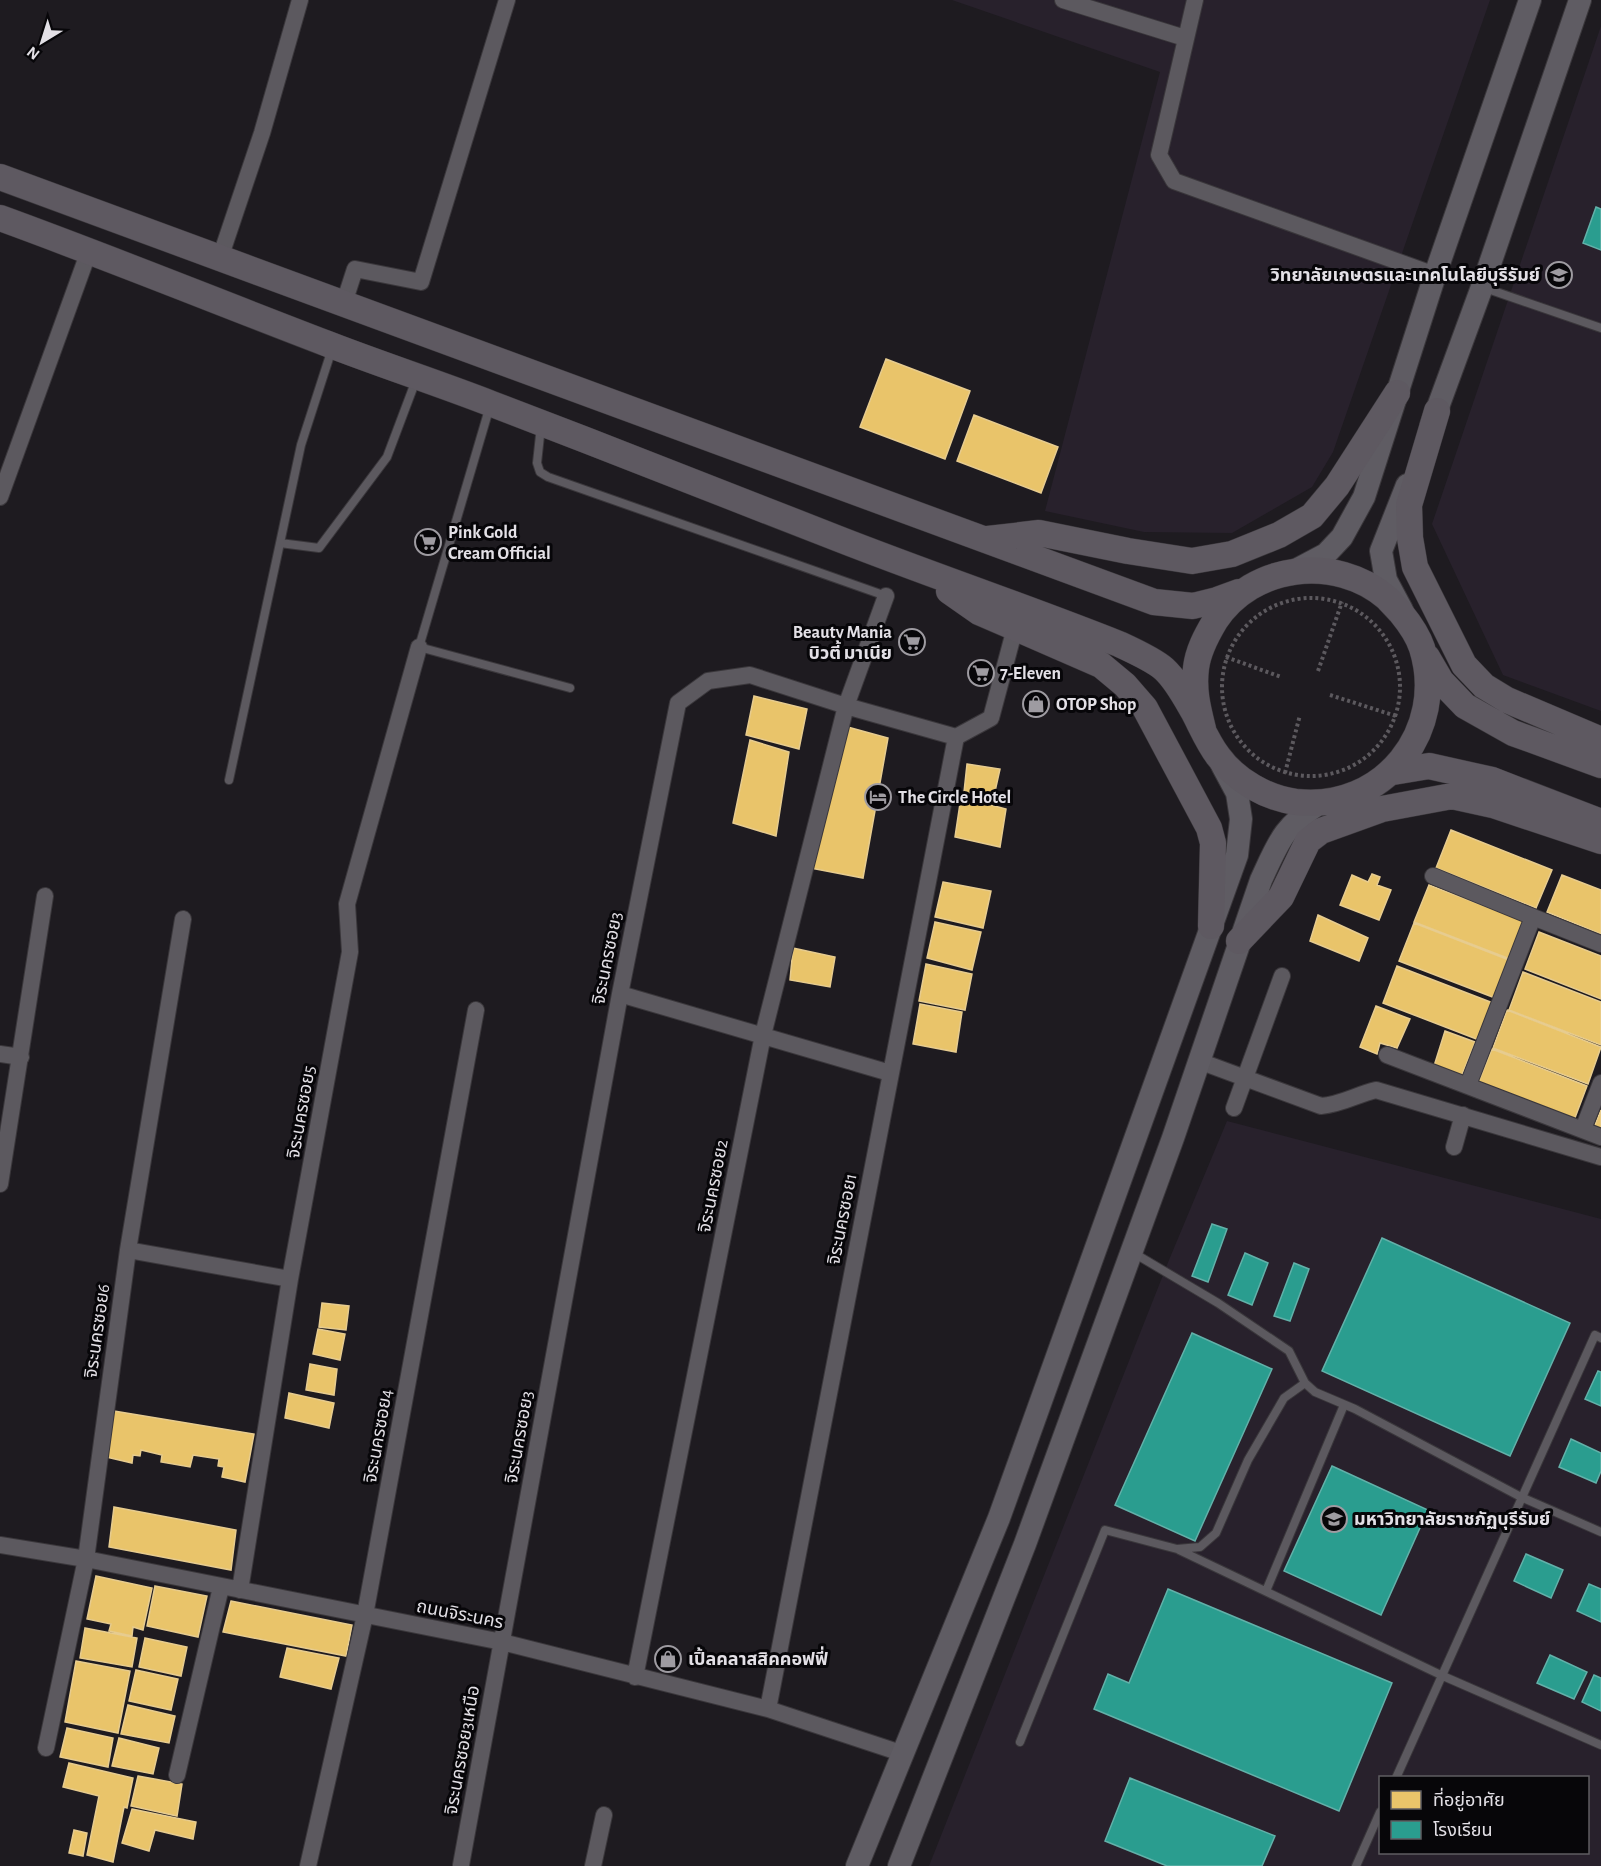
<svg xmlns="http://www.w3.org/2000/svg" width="1601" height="1866" viewBox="0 0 1601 1866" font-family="'Alegreya Sans','Noto Sans Thai',sans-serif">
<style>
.built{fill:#28212c;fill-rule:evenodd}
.homes{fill:#e9c46a;stroke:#e7cc8f;stroke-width:1.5}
.schools{fill:#2a9d8f;stroke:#62b1a9;stroke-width:1.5}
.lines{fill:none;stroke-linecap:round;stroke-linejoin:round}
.lane-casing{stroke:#3a373b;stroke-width:10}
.street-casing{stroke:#3a373b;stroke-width:18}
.secondary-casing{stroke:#3a373b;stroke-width:24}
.primary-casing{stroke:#3a373b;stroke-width:27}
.path{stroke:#5c595e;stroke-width:4;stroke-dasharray:3 3;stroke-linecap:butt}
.lane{stroke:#5c595f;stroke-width:8}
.street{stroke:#5c595f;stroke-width:16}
.secondary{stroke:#5f5c63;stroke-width:22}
.primary{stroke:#5e5961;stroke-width:26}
.labels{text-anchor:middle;stroke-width:6;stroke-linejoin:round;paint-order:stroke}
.poi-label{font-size:18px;font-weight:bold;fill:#e3e0e6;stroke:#070609;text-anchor:start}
.street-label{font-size:18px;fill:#e3e0e6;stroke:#070609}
</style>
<rect width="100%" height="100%" fill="#1e1b20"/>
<path class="built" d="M952,0h538l-157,452 -21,35 -80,46 -88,-1 -99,-21 115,-439z
M1601,26v685l-98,-36 -71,-151z
M1227,1121l374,98v647h-672l240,-606zM1380,1778h208v74h-208z"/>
<path class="homes" d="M886,359l84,32 -25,68 -85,-32z
M974,415l84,32 -17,46 -84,-32z
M754,696l53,13 -8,40 -53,-14z
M844,726l44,12 -25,140 -53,-10z
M750,740l39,12 -13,84 -43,-13z
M967,764l33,5 -6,27 -30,-4z
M961,797l45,12 -6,38 -45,-10z
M1451,830l101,40 -16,38 -100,-40z
M1372,874l8,3 -3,8 14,5 -12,30 -39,-15 12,-30 16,7z
M1562,875l39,15v44l-54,-22z
M943,882l48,9 -8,37 -48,-11z
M1429,885l95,36 -14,38 -96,-37z
M1318,915l50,23 -9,23 -49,-20z
M935,922l46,10 -9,38 -45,-12z
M1414,923l95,37 -14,38 -96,-37z
M1539,932l62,24v43l-76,-30z
M793,948l42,9 -5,30 -40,-7z
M926,964l46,10 -7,36 -46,-9z
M1397,966l96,37 -14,37 -96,-37z
M1523,972l78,30v43l-92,-35z
M920,1004l42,8 -6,40 -43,-8z
M1376,1006l34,13 -13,29 -17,-5 -3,11 -17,-7z
M1507,1010l94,37 -13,37 -95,-36z
M1445,1031l30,11 -14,35 -27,-11z
M1492,1049l95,37 -14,37 -96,-37z
M1601,1110v24l-8,-4z
M322,1303l27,3 -3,24 -27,-3z
M318,1329l27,5 -5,26 -27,-6z
M310,1364l27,5 -3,26 -28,-5z
M289,1393l45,10 -5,25 -44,-10z
M114,1411l140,23 -9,48 -23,-5 2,-10 -6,-1 1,-7 -26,-4 -3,12 -29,-5 1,-7 -21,-5 -1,6 -7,-1 -1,8 -26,-6z
M114,1507l122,23 -5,40 -122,-23z
M96,1576l56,12 -9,42 -10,-3 -1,9 -23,-5 2,-7 -24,-5z
M155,1586l52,10 -9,41 -51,-11z
M231,1601l121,24 -6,31 -123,-24z
M85,1628l52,10 -5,29 -52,-9z
M145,1638l42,9 -6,29 -42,-9z
M287,1648l52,10 -8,31 -51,-12z
M76,1661l54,10 -12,62 -53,-11z
M136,1670l42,9 -7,31 -42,-9z
M128,1705l47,11 -6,27 -48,-9z
M67,1728l46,10 -5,29 -48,-10z
M119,1738l40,10 -6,26 -41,-8z
M69,1763l64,15 -6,30 -3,-1 -11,55 -26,-7 12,-59 -36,-9z
M138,1776l44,8 -5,32 -46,-10z
M132,1809l64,13 -3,17 -38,-9 -6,21 -27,-8z
M74,1830l13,3 -4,23 -14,-3z"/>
<path class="schools" d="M1596,207l5,2v41l-18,-7z
M1212,1224l15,5 -19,53 -16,-6z
M1382,1238l188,85 -60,133 -188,-85z
M1245,1253l23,10 -16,42 -24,-10z
M1294,1263l15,6 -19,52 -16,-5z
M1192,1333l80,36 -77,172 -80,-36z
M1598,1371l3,1v34l-16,-7z
M1571,1439l30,14v18l-5,12 -37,-16z
M1332,1466l96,44 -47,105 -97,-44z
M1526,1554l37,16 -12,28 -37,-17z
M1589,1584l12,5v33l-24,-11z
M1168,1589l224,94 -53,128 -245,-102 14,-35 21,9z
M1550,1655l37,17 -13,27 -37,-16z
M1594,1675l7,3v33l-19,-9z
M1130,1778l145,58 -13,30h-95l-62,-25z"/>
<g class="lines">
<defs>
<path id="lane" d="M1482,287l119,41
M332,349l-31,96 -21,98 39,5 68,-91 29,-77
M490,406l-71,241 151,41
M541,426l-4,37 3,9 8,5 338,119
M229,780l51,-237
M1132,1252l86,51 71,48 16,32 10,9 40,17 166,88 80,35
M1179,1550l264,126 158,69
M1266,1591l78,-186
M1020,1742l85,-212 72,19 23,-2 16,-14 32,-73 36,-62 21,-15
M1396,1778l199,-443 6,3
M1356,1866l24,-54"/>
<path id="street" d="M1063,0l122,38
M1195,0l-36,155 15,26 261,94
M220,258l42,-125 38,-133
M344,303l11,-34 66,13 86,-282
M0,497l89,-246
M1433,876l100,41
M620,994l270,79
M0,1054l21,3
M1387,1055l214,82
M1199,1061l122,45c22,-2 34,-11 55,-16l225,67
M1468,1085l65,-168 68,27
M1234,1108l48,-132
M1583,1129l18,-46
M1454,1147l9,-32
M0,1184l45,-288
M128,1250l162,29
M0,1545l86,14 416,83 266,67 136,45
M240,1590l50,-311 60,-327 -3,-48 72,-257
M635,1677l128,-642 83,-329 40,-110
M768,1709l188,-972
M46,1748l40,-189 42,-309 55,-331
M177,1775l44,-188
M461,1865l159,-871 58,-291 30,-22 42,-6 96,31 110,31 35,-19 24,-90
M308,1866l57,-251 111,-605
M593,1866l11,-51"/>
<path id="secondary" d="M1431,426l51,-139 98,-287
M1294,571l32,-17 16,-17 22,-40 71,-222 95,-275
M1402,610l-16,-30 -5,-29 26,-66
M857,1866l142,-348 238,-663 4,-36 -4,-26 -15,-28
M899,1866l126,-322 148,-406 88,-258c18,-39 22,-53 59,-77"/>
<path id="primary" d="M0,177l1154,425 39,4 24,-6 22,-8
M0,218c110,40 218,84 328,126 54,21 110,39 164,60 116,44 231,90 347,135 92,36 187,68 280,105 13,6 35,16 45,25 12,11 21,28 29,42 8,15 15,32 25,45 18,25 49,42 78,46 87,10 152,-71 126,-154 -4,-12 -12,-24 -21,-35 -1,-1 -13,-14 -14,-15 -51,-44 -135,-34 -172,23 -9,15 -17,30 -19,47 -3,22 2,41 7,61
M1437,411l-28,94 1,33 5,29 49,98 20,21 23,14 94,40
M988,539l51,-6 89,18 64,10 40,-7 47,-19 33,-19 25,-30 60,-93
M949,591l30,21 122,53 24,20 20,23 64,120 4,15 -2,83
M1427,657l14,24 24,25 48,27 88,32
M1393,772l36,-6 63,14 109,42
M1239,941l42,-44 27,-56 13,-10 61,-22 70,-13 41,9 108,36"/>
</defs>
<use href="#lane" class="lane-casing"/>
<use href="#street" class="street-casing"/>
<use href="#secondary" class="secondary-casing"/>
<use href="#primary" class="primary-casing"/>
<path class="path" d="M1222 687a89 89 0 1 1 178 0a89 89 0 1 1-178 0Z
M1226,657l55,20
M1318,671l24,-69
M1330,695l66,21
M1285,773l15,-58"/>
<use href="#lane" class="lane"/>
<use href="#street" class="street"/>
<use href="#secondary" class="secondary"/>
<use href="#primary" class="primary"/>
</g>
<defs>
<symbol id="university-ring" viewBox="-11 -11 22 22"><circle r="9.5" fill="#070609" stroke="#9e9ba1" stroke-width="1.5"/><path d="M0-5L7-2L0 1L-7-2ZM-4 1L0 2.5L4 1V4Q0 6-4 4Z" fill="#9e9ba1"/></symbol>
<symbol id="supermarket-ring" viewBox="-11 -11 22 22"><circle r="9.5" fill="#070609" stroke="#9e9ba1" stroke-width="1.5"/><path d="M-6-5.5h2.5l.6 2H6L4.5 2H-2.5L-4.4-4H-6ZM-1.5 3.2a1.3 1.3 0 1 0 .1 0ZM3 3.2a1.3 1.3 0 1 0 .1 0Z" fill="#9e9ba1"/></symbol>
<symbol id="shop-ring" viewBox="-11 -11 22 22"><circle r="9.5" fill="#070609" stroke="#9e9ba1" stroke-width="1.5"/><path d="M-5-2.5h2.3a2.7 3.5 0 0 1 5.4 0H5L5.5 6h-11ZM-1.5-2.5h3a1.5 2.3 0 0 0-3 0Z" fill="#9e9ba1"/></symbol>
<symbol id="hotel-ring" viewBox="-11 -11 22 22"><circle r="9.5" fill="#070609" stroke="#9e9ba1" stroke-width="1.5"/><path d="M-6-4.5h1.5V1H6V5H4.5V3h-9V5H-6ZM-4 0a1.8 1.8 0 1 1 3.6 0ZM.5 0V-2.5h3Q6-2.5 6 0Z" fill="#9e9ba1"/></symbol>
</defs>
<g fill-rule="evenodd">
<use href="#university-ring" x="1544" y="260" width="30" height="30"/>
<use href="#supermarket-ring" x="413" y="527" width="30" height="30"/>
<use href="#supermarket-ring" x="897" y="627" width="30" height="30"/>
<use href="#supermarket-ring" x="966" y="658" width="30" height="30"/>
<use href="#shop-ring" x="1021" y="689" width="30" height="30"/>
<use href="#hotel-ring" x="863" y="782" width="30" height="30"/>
<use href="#university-ring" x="1319" y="1504" width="30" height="30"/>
<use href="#shop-ring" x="653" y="1644" width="30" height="30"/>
</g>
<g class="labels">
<g class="poi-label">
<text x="1540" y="281" text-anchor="end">วิทยาลัยเกษตรและเทคโนโลยีบุรีรัมย์</text>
<text x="448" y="538">Pink Gold<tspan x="448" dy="21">Cream Official</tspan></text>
<text x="892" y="638" text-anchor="end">Beauty Mania<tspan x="892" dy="21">บิวตี้ มาเนีย</tspan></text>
<text x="1000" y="679">7-Eleven</text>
<text x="1056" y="710">OTOP Shop</text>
<text x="898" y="803">The Circle Hotel</text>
<text x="1354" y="1525">มหาวิทยาลัยราชภัฏบุรีรัมย์</text>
<text x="688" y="1665">เปิ้ลคลาสสิคคอฟฟี่</text>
</g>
<g class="street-label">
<text transform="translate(607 958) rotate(-79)" y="6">จิระนครซอย3</text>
<text transform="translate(301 1112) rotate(-80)" y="6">จิระนครซอย5</text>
<text transform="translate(713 1186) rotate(-79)" y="6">จิระนครซอย2</text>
<text transform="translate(842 1219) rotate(-79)" y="6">จิระนครซอย1</text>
<text transform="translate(97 1331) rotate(-82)" y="6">จิระนครซอย6</text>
<text transform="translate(378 1436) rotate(-80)" y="6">จิระนครซอย4</text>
<text transform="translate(519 1437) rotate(-80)" y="6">จิระนครซอย3</text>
<text transform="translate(460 1614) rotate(11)" y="6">ถนนจิระนคร</text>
<text transform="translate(462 1750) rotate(-80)" y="6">จิระนครซอย3เหนือ</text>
</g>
</g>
<rect x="1379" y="1776" width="210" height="78" fill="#070609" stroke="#5f5d61" stroke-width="1.5"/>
<rect x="1391" y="1791" width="30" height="18" fill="#e9c46a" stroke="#5f5d61" stroke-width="1.5"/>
<text x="1433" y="1806" font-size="18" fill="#e3e0e6">ที่อยู่อาศัย</text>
<rect x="1391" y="1821" width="30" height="18" fill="#2a9d8f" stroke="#5f5d61" stroke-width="1.5"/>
<text x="1433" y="1836" font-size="18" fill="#e3e0e6">โรงเรียน</text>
<g transform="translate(42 42) rotate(218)" stroke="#070609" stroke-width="4.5" paint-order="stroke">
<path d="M0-4.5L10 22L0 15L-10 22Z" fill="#e3e0e6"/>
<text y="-9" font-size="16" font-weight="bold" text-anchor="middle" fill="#e3e0e6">N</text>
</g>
</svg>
